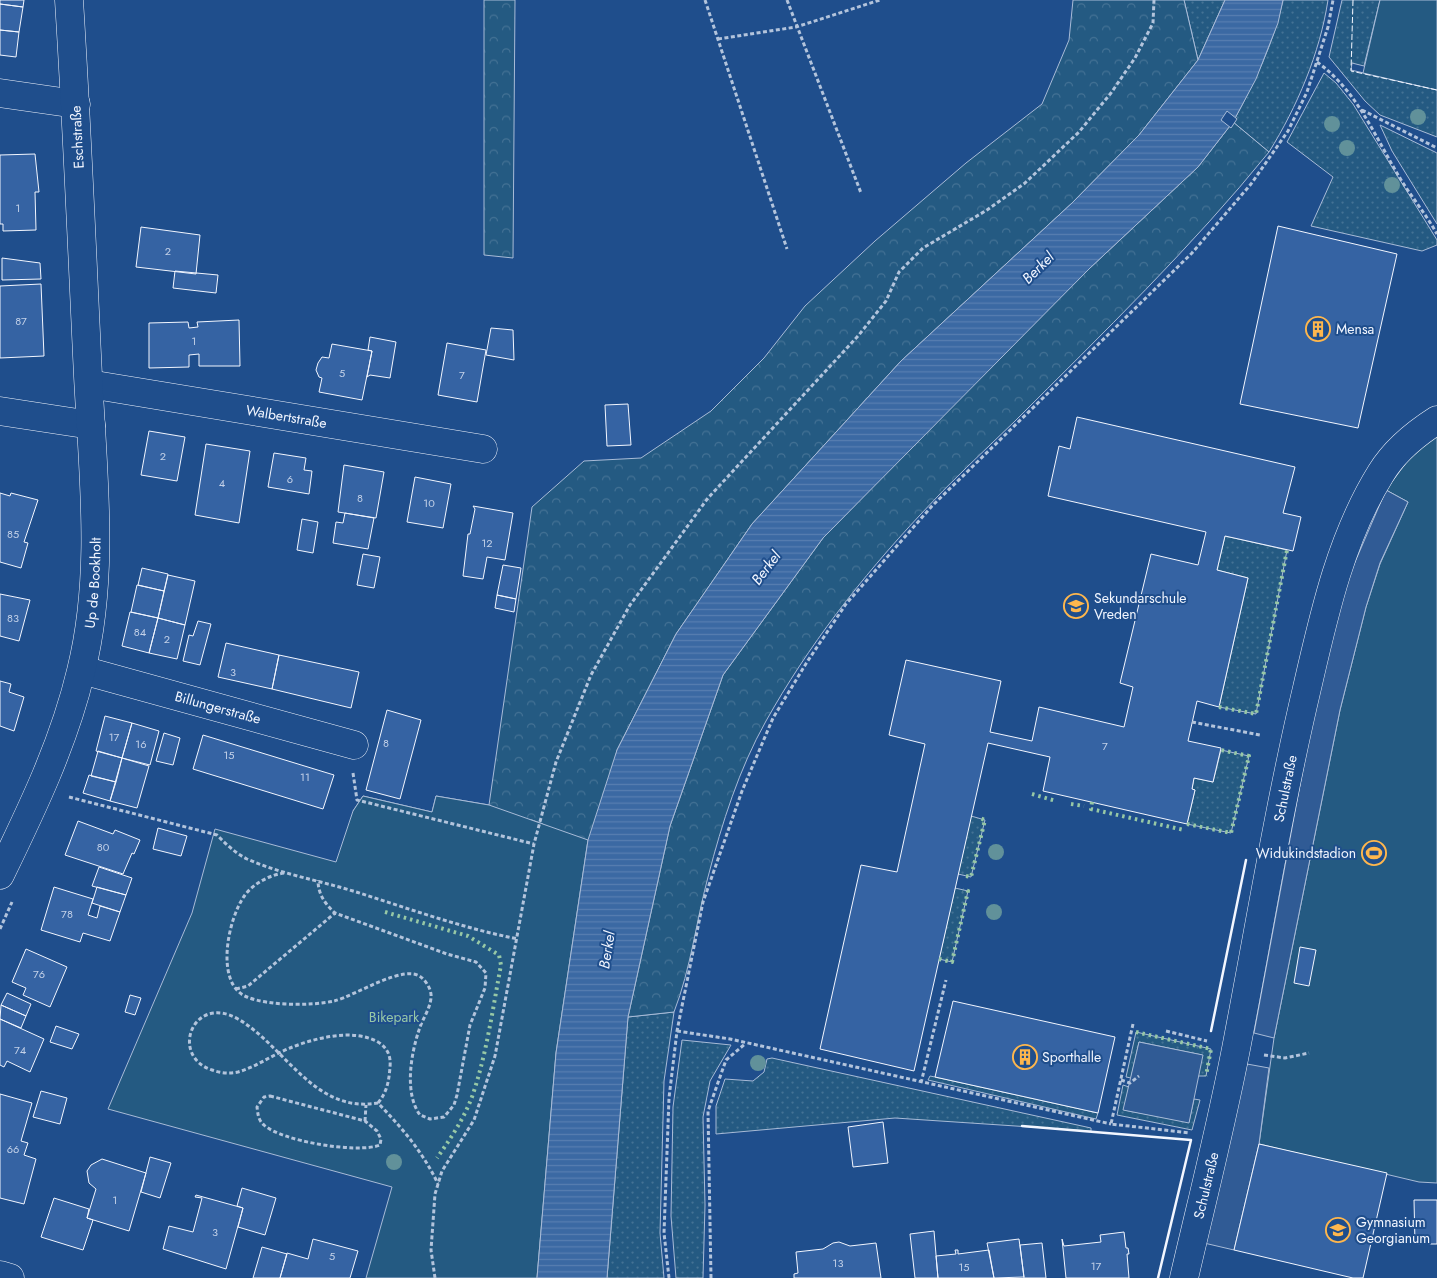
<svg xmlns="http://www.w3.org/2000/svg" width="1437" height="1278" viewBox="0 0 1437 1278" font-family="Jost,sans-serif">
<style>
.grass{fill:url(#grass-dots);stroke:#a8bbd7}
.forest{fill:url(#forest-crowns);stroke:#a8bbd7}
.green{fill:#245a82;stroke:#a8bbd7}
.parking{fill:#305b95;stroke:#a8bbd7}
.water{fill:url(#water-rules);stroke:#a8bbd7}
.pier{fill:#1f4e8c;stroke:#a8bbd7}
.building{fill:#3563a3;stroke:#f2f6ff}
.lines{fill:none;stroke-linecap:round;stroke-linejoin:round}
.minor-casing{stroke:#f2f6ff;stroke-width:29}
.path{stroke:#b3c4dc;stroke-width:3;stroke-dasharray:4 2.5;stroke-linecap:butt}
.minor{stroke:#1f4e8c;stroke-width:28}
.hedge{stroke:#97c8a6;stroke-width:4;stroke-dasharray:2.5 4;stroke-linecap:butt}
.fence{stroke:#f2f6ff;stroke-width:1;stroke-dasharray:6 2.5;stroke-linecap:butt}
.wall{stroke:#f2f6ff;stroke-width:2.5}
.tree{fill:#61919a}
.labels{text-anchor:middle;stroke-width:4;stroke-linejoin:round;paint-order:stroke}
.number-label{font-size:11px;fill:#c3d1e8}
.street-label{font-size:14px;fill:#f2f6ff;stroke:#1f4e8c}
.poi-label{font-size:14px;fill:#f2f6ff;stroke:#1f4e8c;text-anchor:start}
.park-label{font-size:14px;fill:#97c8a6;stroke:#1f4e8c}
.water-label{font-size:15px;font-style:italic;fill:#f2f6ff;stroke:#1f4e8c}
</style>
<defs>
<pattern id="grass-dots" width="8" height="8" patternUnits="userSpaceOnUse" patternTransform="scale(1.25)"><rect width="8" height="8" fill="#245a82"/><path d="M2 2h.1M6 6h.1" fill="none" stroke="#447295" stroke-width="1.8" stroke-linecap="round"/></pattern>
<pattern id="forest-crowns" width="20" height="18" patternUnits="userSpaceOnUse" patternTransform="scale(1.25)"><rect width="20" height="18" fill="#245a82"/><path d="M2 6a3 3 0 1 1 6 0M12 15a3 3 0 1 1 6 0" fill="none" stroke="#447295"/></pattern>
<pattern id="water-rules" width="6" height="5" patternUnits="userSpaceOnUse" patternTransform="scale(1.25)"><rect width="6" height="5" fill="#3b69a3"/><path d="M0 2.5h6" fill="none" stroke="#587fb1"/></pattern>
</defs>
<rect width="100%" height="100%" fill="#1f4e8c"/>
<path class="grass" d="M1184,0h41l-27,60z
M1283,0h45c-8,53 -31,107 -59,152l-36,-30c21,-39 41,-79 50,-122z
M1342,0h38l-16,66 -12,-3 -1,7 86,20v47l-57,-22 -15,-14 -36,-44z
M1324,73l12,10 17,21 84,136v5l-15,6 -111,-25 22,-49 -46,-35z
M1380,125l57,28v71l-45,-73z
M1225,536l62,14 -31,164 -37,-7 29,-129 -31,-8z
M1221,750l28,6 -18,77 -44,-9 8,-34 -3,-1 2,-11 19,4z
M971,816l14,4 -14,57 -13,-3z
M955,888l13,3 -16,71 -13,-3z
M674,1012l-10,69 -4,152 4,45h-57l21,-261z
M1136,1032l75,17 -5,27h-8l4,-21 -63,-13 -8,36 -5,-1z
M682,1040l49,5 -21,36 -7,36 2,88 -2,73h-27l-5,-62 2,-109z
M772,1058l319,70v3l-196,-13 -179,16v-28l9,-27 28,2 11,-9 3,-13z
M930,1076l5,1 163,36 -2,6 -168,-39z
M1123,1085l6,2 -5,23 65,12 5,-23 6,1 -8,30 -75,-15z"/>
<path class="forest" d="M484,0h31l-2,258 -29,-3z
M1073,0h111l14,60 -59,75 -67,68 -171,158 -149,163 -76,110 -59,116 -61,303 -7,74 -6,-303 -11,-4 -179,-9 10,-15 69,16 4,-16 53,9 43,-298 52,-46 57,-3 70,-47 53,-53 41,-52 70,-65 91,-78 76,-59 27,-64z
M1233,122l36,30c-77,95 -167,182 -254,269 -32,31 -65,61 -95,94 -59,63 -112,131 -154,206 -27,48 -44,102 -58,156 -12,45 -17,91 -34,135l-46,5 42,-191 53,-151 100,-137 142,-146 125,-124 108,-101z"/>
<path class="green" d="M1380,0h57v90l-74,-17z
M1437,434v749l-18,-1 -160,-38 15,-106 66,-328 26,-103 14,-43 28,-62 -22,-12 25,-34z
M363,796l69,16 4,-16 53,9 99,35 -32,213 -19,225h-171l26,-91 -284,-78 84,-196 23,-84 121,33 17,-51z"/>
<path class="parking" d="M1386,490l22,12 -28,61 -14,44 -26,103 -66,328 -20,-5 59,-318 33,-132z
M1139,1042l64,13 -14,68 -66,-13z
M1247,1064l22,4 -10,76 -25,106 -30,-7z"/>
<path class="water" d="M1225,0h58l-5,23 -22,56 -23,43 -35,45 -108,101 -267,270 -100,137 -53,151 -42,191 -21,261h-70l19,-225 32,-213 29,-90 59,-116 76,-110 149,-163 171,-158 67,-68 59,-75z"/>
<path class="pier" d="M1227,111l10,8 -6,9 -10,-8z"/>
<path class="building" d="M0,0h24l-1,7 -23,-3z
M0,4l23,3 -4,25 -19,-2z
M0,30l19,2 -3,25 -16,-2z
M35,154l4,38h-4l1,38 -33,1v-7h-3v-69z
M1278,226l119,28 -39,174 -118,-24z
M141,227l59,8 -4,39 -60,-7z
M2,258l38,5 1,16 -39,1z
M175,271l43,4 -2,18 -43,-5z
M41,284l3,72 -44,2v-72z
M239,320l1,46h-41v-12l-10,1v12l-40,1v-45l39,-1 1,6 9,-1 -1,-5z
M491,328l22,2 1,30 -28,-5z
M370,337l26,5 -6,36 -20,-3 -3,2 5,-26 -4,-1z
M447,343l39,7 -9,52 -39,-7z
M332,344l40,7 -10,49 -43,-8 3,-14 -3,-1 -3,-7 2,-7 4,-6 7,1z
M628,404l3,41 -24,1 -2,-41z
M1077,417l218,50 -12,46 18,4 -8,34 -68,-15 -8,34 31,8 -29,129 -22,-6 -9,40 33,7 -8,34 -19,-4 -2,11 3,1 -8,34 -144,-33 7,-34 -62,-14 -74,328 -94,-22 41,-184 36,7 28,-128 -36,-9 17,-75 95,21 -11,51 42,9 7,-34 85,20 9,-40 -13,-4 31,-129 47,11 8,-33 -158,-36 11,-50 11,3z
M149,431l36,6 -8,44 -36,-6z
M206,444l44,7 -11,72 -44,-8z
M274,453l32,5 -2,12 8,1 -3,23 -41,-7z
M344,465l40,7 -8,46 -38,-6z
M415,477l36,7 -8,44 -36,-6z
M0,493l10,3 1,-3 27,7 -14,42 4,1 -7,25 -21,-6z
M473,506l40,7 -8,47 -18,-3 -4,22 -20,-3 5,-42h2l5,-25z
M345,513l29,5 -6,31 -35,-6 3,-21 7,1z
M302,519l16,3 -5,31 -16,-3z
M363,554l17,3 -6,31 -17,-3z
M503,565l18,3 -5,31 -19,-4z
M142,568l26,6 -4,17 -26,-6z
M168,575l27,6 -10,44 -27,-7z
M137,585l27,6 -6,27 -27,-6z
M0,594l30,6 -11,41 -19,-5z
M497,595l19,4 -2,13 -19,-4z
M130,612l28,6 -9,35 -27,-7z
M158,618l27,7 -8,34 -28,-6z
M198,621l13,3 -11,41 -17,-4 6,-26 4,1z
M226,643l53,12 -7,34 -54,-12z
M279,655l80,17 -8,36 -79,-19z
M0,681l11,3 -2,8 15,5 -10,34 -14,-5z
M387,710l34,10 -21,79 -34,-9z
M105,716l27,7 -10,35 -26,-7z
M132,723l27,8 -9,34 -28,-7z
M164,733l16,5 -7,27 -17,-4z
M203,735l131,40 -11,34 -130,-40z
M98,751l24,7 -6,24 -25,-6z
M122,758l27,8 -12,42 -27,-7z
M89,775l27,7 -6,19 -27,-8z
M78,821l35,13 2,-4 25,10 -6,14 -2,-1 -9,21 -58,-19z
M158,828l29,8 -6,20 -28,-7z
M99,867l33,11 -6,17 -34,-9z
M54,887l39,12 -5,16 9,3 3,-12 20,6 -10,29 -27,-8 -3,9 -39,-12z
M97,887l29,8 -6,17 -28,-9z
M1300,947l16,3 -7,36 -15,-3z
M26,949l41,18 -17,40 -27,-12 3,-7 -14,-6z
M7,993l24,11 -5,12 -25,-11z
M130,995l11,3 -6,17 -10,-3z
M953,1001l162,36 -17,76 -163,-36z
M1,1005l25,11 -5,12 -21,-9z
M0,1019l44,20 -14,33 -23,-11 -3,6 -4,-2z
M56,1026l23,8 -7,15 -22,-7z
M41,1091l26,7 -7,26 -27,-7z
M0,1094l32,9 -11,38 7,2 -4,12 12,4 -12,45 -24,-6z
M883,1122l5,41 -35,4 -5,-40z
M1259,1144l128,29 -24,105h-10l-119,-28z
M150,1157l21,6 -11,35 -19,-6z
M102,1159l44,14 -17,58 -42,-13 9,-29 -7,-6 -2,-12 4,-6z
M242,1188l34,10 -11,37 -27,-8 5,-19 -6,-2z
M196,1195l47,13 -17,61 -63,-20 6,-23 24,6 9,-34 -7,-1z
M54,1198l35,11 -2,9 6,2 -10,30 -42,-13z
M1414,1200h23v44h-22z
M934,1231l4,47h-23l-5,-44z
M1124,1232l2,16h2l1,6h-2l2,24h-63l-4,-39 2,7 37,-4 -1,-7z
M313,1239l45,12 -8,27h-70l7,-25 21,6z
M1019,1239l5,38 -30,1 -7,-35z
M839,1242l11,4 26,-3 5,35h-87v-4l4,-1 -2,-21 27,-3 10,-6z
M1042,1243l4,35h-22l-4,-33z
M262,1247l25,7 -7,24h-27z
M955,1250h3v4l31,-4 5,28h-56l-2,-22 20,-2z"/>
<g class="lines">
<defs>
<g id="minor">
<path d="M0,93l76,11"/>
<path id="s1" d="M89,384l394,65"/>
<path d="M0,411l91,14"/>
<path id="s2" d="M82,670l272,75"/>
<path id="s3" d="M0,875c32,-66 64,-132 81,-204 24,-96 12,-197 7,-295 -6,-125 -11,-251 -19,-376"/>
<path d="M0,1275l10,3"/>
<path id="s4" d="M1184,1278c19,-82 40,-163 55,-245 22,-115 41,-231 68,-345 17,-74 34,-151 74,-215 14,-23 34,-39 56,-53"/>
</g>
</defs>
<use href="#minor" class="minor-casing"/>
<path class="path" d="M705,0l82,249
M787,0l74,193
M718,39l78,-12 84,-27
M1317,62c42,30 59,78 86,121 11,17 24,33 34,51
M1362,110l75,38
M1192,722l68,13
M353,773l4,27 177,44
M69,797l148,38c9,9 18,18 30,24 34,15 70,21 106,32 54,17 109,37 165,48
M284,873c-14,2 -30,10 -39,22 -17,23 -31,89 2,102 22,9 64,9 87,4 21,-5 72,-39 88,-23 5,4 10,13 9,20 -1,11 -9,22 -12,32 -8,24 -15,63 1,85l10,4 14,-2 10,-12 3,-10 13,-70 15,-37 1,-15 -10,-11 -29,-8 -112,-41c-10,-9 -17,-19 -17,-33
M0,929l12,-27
M236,989l12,-3 87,-73
M1133,1024l-22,100 79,9
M677,1031l53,8 381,85
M1166,1031l41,10
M1264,1055l21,3 24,-5
M1121,1080l9,3 9,-7
M921,1083l25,-103
M270,1096l95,25 12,10 4,8 -1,6c-23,9 -99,-4 -116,-20 -6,-5 -6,-11 -7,-18l7,-10z
M378,1103c9,-11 11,-22 12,-36 1,-10 -2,-19 -12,-25 -25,-14 -63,-4 -88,6 -18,7 -34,19 -52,24 -9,2 -18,1 -26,-2 -43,-14 -19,-77 26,-51 47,27 76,95 140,84 24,25 45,49 60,81
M365,1121l1,-16
M435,1278l-4,-28 4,-56 7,-23 32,-51 21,-64 39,-212 22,-82 35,-87 39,-70 78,-107 150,-162 28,-35 13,-29 24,-24 64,-38 38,-27 54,-51 32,-39 24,-35 18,-35 1,-23
M669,1278l-5,-45 5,-135 8,-67 26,-129 39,-111 31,-73 34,-56 39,-58 86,-98 260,-253 59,-69 37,-53 19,-39 21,-65 5,-27
M711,1278l-3,-167 18,-51 19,-16"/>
<use href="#minor" class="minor"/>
<path class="hedge" d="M1219,707l37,7 31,-164
M1032,794l24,7
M1092,802l-1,7 93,21
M1071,804l13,2
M1187,824l44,9 18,-77 -28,-6
M966,876l5,1 14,-57 -5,-2
M385,912l83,24 31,19 2,10c-8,42 -14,87 -28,129 -8,23 -22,44 -36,64
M939,959l13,3 16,-71 -5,-1
M1136,1032l75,17 -5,27"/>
<path class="fence" d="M1353,0l-2,71 86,19"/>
<path class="wall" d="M1211,1031l35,-171
M1022,1126l169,14 -33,138"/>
</g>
<g class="tree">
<circle cx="1418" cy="117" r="8"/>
<circle cx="1332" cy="124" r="8"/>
<circle cx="1347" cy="148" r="8"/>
<circle cx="1392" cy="185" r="8"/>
<circle cx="996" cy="852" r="8"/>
<circle cx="994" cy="912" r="8"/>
<circle cx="758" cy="1063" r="8"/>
<circle cx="394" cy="1162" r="8"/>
</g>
<defs>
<symbol id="building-ring" viewBox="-11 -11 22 22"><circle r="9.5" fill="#1f4e8c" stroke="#ffb74d" stroke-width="1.5"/><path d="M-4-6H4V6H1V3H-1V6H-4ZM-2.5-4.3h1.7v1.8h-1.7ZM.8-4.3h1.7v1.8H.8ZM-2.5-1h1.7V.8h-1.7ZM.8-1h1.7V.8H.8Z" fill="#ffb74d"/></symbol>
<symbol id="school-ring" viewBox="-11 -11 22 22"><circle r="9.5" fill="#1f4e8c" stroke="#ffb74d" stroke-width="1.5"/><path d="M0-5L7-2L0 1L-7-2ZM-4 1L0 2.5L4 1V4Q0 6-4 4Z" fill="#ffb74d"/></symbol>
<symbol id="stadium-ring" viewBox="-11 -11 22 22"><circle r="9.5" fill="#1f4e8c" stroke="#ffb74d" stroke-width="1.5"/><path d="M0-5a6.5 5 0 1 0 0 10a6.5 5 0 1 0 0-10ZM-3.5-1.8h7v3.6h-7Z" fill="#ffb74d"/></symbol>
</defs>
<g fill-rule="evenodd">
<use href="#building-ring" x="1304" y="315" width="28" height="28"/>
<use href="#school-ring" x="1062" y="592" width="28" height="28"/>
<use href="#stadium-ring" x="1360" y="839" width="28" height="28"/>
<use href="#building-ring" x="1011" y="1043" width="28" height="28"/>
<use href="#school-ring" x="1324" y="1216" width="28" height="28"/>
</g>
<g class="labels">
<g class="number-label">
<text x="18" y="212">1</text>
<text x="168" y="255">2</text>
<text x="21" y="325">87</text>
<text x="194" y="345">1</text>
<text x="342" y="377">5</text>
<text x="462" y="379">7</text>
<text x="163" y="460">2</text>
<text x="290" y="483">6</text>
<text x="222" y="487">4</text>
<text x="360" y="502">8</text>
<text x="429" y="507">10</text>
<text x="13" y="538">85</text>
<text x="487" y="547">12</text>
<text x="13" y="622">83</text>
<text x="140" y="636">84</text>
<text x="167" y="643">2</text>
<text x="233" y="676">3</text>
<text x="114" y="741">17</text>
<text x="386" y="747">8</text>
<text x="141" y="748">16</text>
<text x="1105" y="750">7</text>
<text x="229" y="759">15</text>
<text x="305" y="781">11</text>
<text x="103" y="851">80</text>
<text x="67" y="918">78</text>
<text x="39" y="978">76</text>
<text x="20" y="1054">74</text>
<text x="13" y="1153">66</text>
<text x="115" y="1204">1</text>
<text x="215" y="1236">3</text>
<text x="332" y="1260">5</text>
<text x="838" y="1267">13</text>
<text x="1096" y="1270">17</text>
<text x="964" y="1271">15</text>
</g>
<g class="street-label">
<text transform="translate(77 137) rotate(-93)" y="5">Eschstraße</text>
<text dy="5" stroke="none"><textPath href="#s1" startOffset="200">Walbertstraße</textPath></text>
<text dy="5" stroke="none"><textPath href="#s3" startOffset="309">Up de Bookholt</textPath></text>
<text dy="5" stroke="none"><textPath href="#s2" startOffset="141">Billungerstraße</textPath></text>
<text dy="5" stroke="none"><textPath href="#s4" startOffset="500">Schulstraße</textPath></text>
<text dy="5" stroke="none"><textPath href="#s4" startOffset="95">Schulstraße</textPath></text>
</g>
<g class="poi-label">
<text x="1336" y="334">Mensa</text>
<text x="1094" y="603">Sekundarschule<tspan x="1094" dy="16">Vreden</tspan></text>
<text x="1356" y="858" text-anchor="end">Widukindstadion</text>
<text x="1042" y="1062">Sporthalle</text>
<text x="1356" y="1227">Gymnasium<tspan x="1356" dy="16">Georgianum</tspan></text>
</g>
<g class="park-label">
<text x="394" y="1022">Bikepark</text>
</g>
<g class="water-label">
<text transform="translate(1038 268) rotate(-45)" y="5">Berkel</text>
<text transform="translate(766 568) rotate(-53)" y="5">Berkel</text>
<text transform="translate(607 950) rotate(-81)" y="5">Berkel</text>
</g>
</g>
</svg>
